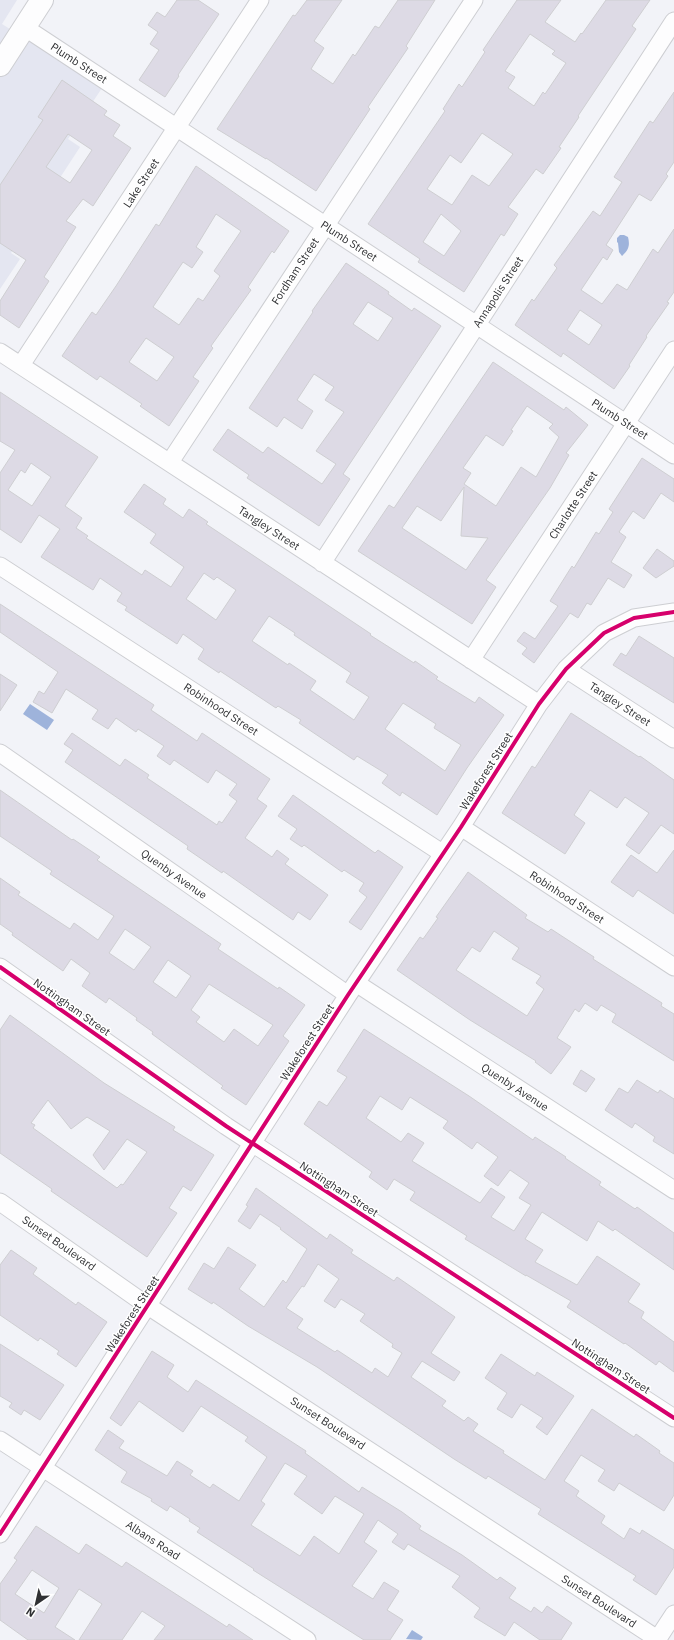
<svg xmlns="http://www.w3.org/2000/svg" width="674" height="1640" viewBox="0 0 674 1640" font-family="'IBM Plex Sans',sans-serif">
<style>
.built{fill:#e4e6f1}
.water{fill:#9eb3db}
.building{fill:#dddae5;stroke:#ceced1;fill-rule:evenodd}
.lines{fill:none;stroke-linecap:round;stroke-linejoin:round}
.minor-casing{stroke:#cdced2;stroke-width:19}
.major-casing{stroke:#cdced2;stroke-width:24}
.minor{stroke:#fdfdfe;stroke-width:17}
.major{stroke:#fdfdfe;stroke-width:22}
.cycleway-casing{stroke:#fff;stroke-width:6}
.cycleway{stroke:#d6006c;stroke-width:4}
.labels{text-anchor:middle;stroke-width:3;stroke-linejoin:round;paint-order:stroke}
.street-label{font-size:11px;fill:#2f3033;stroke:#fff}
</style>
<rect width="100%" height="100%" fill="#f2f3f8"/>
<path class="built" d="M0,0h17l-15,24 100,64 -34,51 12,8 -69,106 9,6 -20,30z"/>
<path class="water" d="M620,235h4l4,2c2,8 1,13 -6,19l-3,-4 -1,-9 -1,-1v-4z
M30,704l24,16 -7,10 -24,-16z
M412,1630l11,7 -2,3 -15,-1z"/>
<path class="building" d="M177,0h21l21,14 -41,61 1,1 -14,21 -26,-17 20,-30 -9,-6 8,-12 -10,-7 9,-13 8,5z
M307,0h35l-28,41 10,7 -13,21 22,15 20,-30 2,2 20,-30 4,2 19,-28h37l-29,46 2,2 -40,59 2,2 -54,82 -50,-33v1l-49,-30 76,-114 2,1z
M517,0h44l-16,22 30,20 6,-9 1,1 24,-34h44l-18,26 4,3 -58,87 1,1 -20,30 2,1 -18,26 -7,-5 -28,38 10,7 -14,22 -3,-2 -37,58 -46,-30 2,-3 -52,-35 77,-113 -2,-2 16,-25 3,3 23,-35 -2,-2zM530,34l25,17 -3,3 14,9 -21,31 -2,-2 -9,14 -26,-18 7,-11 -10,-6zM482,133l31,21 -24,32 -17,-11 -20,30 -25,-16 23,-34 11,8zM441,214l20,17 -17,25 -21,-14z
M62,80l45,31 -3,4 16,10 -7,11 18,12 -38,58 -10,-7 -17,22 10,6 -32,50 5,4 -30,47 -19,-13v-14l26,-41 -26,-17v-58l43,-65 -5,-3zM68,134l24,16 -22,33 -24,-16z
M674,92v70l-8,12 2,2 -17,25 -12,-7 -33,51 7,5 -6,10 -4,-3 -22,33 21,14 15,-20 10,6 26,-41 5,4 16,-24v63l-7,10 2,1 -23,33 1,1 -18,28 1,1 -16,23 -51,-36 -2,4 -46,-32 17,-26 2,2 23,-33 -3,-3 39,-54 7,5 22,-34 -8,-5 36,-56 3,2zM580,310l22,15 -13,20 -22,-15z
M196,166l93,65 -15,22 -2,-2 -24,36 3,3 -40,56 2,2 -20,29 6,4 -30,45 -29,-20 2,-2 -42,-28 -3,4 -35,-24 30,-44 4,3 20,-29 40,-62 3,2zM216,214l25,17 -27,40 6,5 -17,25 -5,-3 -19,27 -26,-18 30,-45 9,6 11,-16 -7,-5zM146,338l28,19 -17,24 -28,-19z
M346,263l43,29 -1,2 24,17 2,-3 27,18 -98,148 7,5 -31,47 -72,-48 2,-3 -36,-25 15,-21 35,24 5,-6 54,37 14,-20 -20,-13 28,-39 -19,-12 9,-13 -20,-13 -17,26 16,11 -11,18 -18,-12 -7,10 -28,-19 64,-96 -1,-1zM368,302l25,16 -15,23 -25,-17z
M493,362l71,48 2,-3 22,18 -22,28 3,2 -19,33 -64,92 10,7 -24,37 -114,-73 31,-46 5,3zM527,406l26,18 -4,4 10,9 -23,40 -15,-10 -25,39 -32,-22 7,-11 -8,-5 23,-33 17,11 10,-15 -2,-1zM464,487l-3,49 27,2 -22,32 -64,-42 15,-22 24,15z
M0,392l98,65 -33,49 17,12 -6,10 12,8 -2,2 56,37 3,-5 26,17 13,-20 -34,-24 6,-9 -32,-22 20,-28 22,15 -3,5 20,14 6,-9 19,13 -2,2 165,110 -1,1 44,28 1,-2 23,16 -2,2 39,24 4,-6 25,18 -37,53 -30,47 -35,-23 -2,4 -18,-13 6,-8 -31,-19 -3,4 -55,-37 2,-3 -23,-14 -2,2 -56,-37 -1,2 -21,-14 6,-10 -21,-15 -6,10 -52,-34 2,-3 -10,-6 5,-8 -22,-15 -7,12 -52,-33 19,-28 -21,-14 -18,28 -21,-14v-56l15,-23 -15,-9zM31,463l20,14 -19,29 -24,-16 13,-20 4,3zM204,573l10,7 3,-3 19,13 -20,30 -30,-21zM269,616l26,17 -1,2 57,38 -5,9 23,15 -15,23 -44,-30 6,-9 -27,-18 -1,2 -36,-24zM403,703l33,21 -2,4 27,17 -16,26 -60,-42z
M642,458l32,21v23l-13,-9 -17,26 -11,-8 -14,21 7,5 -15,25 21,13 -8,13 -16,-10 -17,27 -4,-2 -9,15 -8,-5 -36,50 -12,-9 5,-6 -10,-7 7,-9 11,7 23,-33 -8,-5 22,-35 2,2 22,-36 3,2 14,-22 -4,-3z
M657,549l17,12v5l-18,12 -13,-10z
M0,604l154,101 -3,5 46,31 5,-8 68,46 -13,20 10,7 -22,32 27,19 5,-7 12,9 -4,5 43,31 -18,25 -12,-8 -5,8 -70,-49 -1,2 -35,-24 1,-3 -123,-84 8,-12 -9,-6 8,-11 48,33 5,-7 24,16 -2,3 70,47 2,-4 3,2 15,-22 -8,-6 8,-11 -21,-14 -8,13 -34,-23 -4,5 -13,-9 7,-10 -26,-17 -2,3 -20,-14 -8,11 -16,-10 6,-9 -32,-21 -14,24 -19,-11 6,-11 5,3 14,-22 -58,-40z
M639,636l35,22v45l-61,-38 8,-12 5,3z
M0,674l17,11 -17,26z
M571,713l68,44 1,-1 34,24v54l-13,-9 -22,29 -13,-9 23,-32 -24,-16 -8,11 -27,-18 -16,25 11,8 -20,31 -63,-41 30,-47 3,2z
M0,790l72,50 1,-1 27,18 -3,3 124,84 -3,5 60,40 1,-2 26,18 -22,31 6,5 -43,64 -25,-17 2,-2 -71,-52 1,-2 -17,-12 1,-2 -28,-20 -3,5 -24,-17 8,-13 -19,-14 -8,12 -51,-36 1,-2 -13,-9v-46l20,14 -2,3 52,34 4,-6 24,17 16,-24 -64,-42 2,-3 -52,-35zM125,929l26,18 -17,23 -25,-17zM168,960l23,16 -15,22 -23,-16zM209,984l64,41 -15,21 -24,-17 -10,13 -28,-20 4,-5 -9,-7z
M293,795l82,58 3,-3 25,17 -42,63 -12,-8 18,-25 -8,-6 5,-8 -20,-13 -2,2 -38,-27 -2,2 -12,-8 7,-10 -19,-13z
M674,850v64l-36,-24 -5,7 -22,-15 20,-27 26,18z
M468,872l59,43 -2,3 23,14 3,-3 43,28 -1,2 69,44 -1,3 13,8v47l-62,-39 4,-8 -15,-9 -4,6 -12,-8 -6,9 -4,-3 -18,29 14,9 -20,27 -16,-12 1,-1 -66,-41 -73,-50 23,-33 3,2 15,-21 -2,-1zM494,931l25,17 -7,11 29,17 -5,7 8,6 -17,27 -71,-46 16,-23 8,5z
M10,1015l94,68 71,44 -2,3 41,25 -23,36 -8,-5 -14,22 8,5 -30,44 -96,-66 1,-2 -52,-36v-123zM48,1100l23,29 16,-12 23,14 -17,24 11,15 23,-31 20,13 -24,33 -2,-1 -4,4 -84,-60 2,-3 -4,-2z
M364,1029l105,67 64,44 2,-3 31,20 -1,1 36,24 -2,3 36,24 2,-2 37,26v37l-59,-41 -2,2 -15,-10 -11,20 -45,-29 -17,27 18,11 -8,12 42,23 20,-29 43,28 -12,18 16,10 -3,6 33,24v30l-15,-11 -3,4 -31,-22 -1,1 -57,-37 4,-6 -45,-26v1l-61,-37 2,-3 -57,-36 5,-8 -21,-13 -7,11 -18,-13 3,-5 -68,-48 15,-23 8,5 20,-29 -10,-6zM380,1096l22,14 8,-13 38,24 -5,7 29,21 5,-7 21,15 -14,19 14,10 12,-16 19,13 -10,15 12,7 -17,26 -23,-14 14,-20 -14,-9 -11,15 -68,-42 12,-18 -16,-10 -7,9 -35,-24z
M581,1070l14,9 -9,13 -13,-8z
M637,1080l21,13 2,-3 14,9v55l-21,-13 2,-4 -20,-14 -3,5 -27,-18 14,-22 9,5z
M256,1188l71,51 3,-5 23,16 -2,3 43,28 3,-4 58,40 -24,36 29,19 -6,9 -32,-20 -11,16 35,24 -4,5 22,15 4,-4 10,7 -5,7 31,20 -1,2 42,27 47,-71 42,28 2,-3 24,17 -1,2 15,10v32l-10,16 -45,-28 -5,8 -16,-10 7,-11 -24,-15 -17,26 15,10 -3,5 29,20 -4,7 23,16 6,-11 10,6 2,-4 32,20v17l-18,28 -23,-15 3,-4 -98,-62 3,-5 -53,-33 -2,3 -32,-20 -137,-92 -69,-41 -35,-24 -1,2 -24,-15 16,-26 10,6 14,-22 28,18 -17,24 25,18 19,-27 3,3 21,-34 -27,-20 1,-1 -21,-14 -10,15 -12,-8 10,-15 -2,-1zM318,1264l21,15 -15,22 11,7 6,-9 24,15 -5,7 33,23 -1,3 10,6 -14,24 -13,-9 -3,5 -35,-23 -2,2 -38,-24 6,-9 -17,-11 16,-22 2,1z
M11,1250l26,18 -4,6 43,31 2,-3 29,20 -31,45 -19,-13 2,-3 -19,-13 -2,3 -38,-26v-50z
M0,1344l64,41 -24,35 -16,-10 -3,5 -12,-8 3,-4 -12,-7z
M152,1351l22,14 -7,12 21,15 8,-12 110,71 -1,2 54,39 3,-5 40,25 19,14 -2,3 43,26 35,25 3,-3 16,11 -7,10 22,14 3,-5 8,6 5,-7 25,17 -11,17h-21l-26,-18 -9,14 -31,-19 6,-9 -28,-21 8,-11 -52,-32 -4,6 -12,-8 6,-8 -20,-14 -14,22 13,9 -25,35 21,13 11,-17 15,9 -12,19 16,10 -13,20h-26l-111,-70 1,-1 -57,-37 3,-4 -11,-7 1,-2 -20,-13 -3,5 -16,-10 1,-2 -31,-17 6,-10 -32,-22 13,-20 16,11 -5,7 48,28 10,-15 16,10 -3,4 20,13 3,-4 26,17 28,-44 -22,-16 3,-4 -47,-31 -18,26 -44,-31 -18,25 -11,-8zM285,1463l22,13 -13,18 28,20 13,-18 29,18 -25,40 -25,-18 -14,20 -49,-31 14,-21 -4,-3z
M501,1354l34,22 2,-4 37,24 -27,39 -11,-8 7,-9 -22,-14 -9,14 -15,-9 10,-16 -22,-15z
M36,1526l43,28 7,-10 36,23 4,-5 101,65 2,-3 24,16h-99l11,-14 -23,-15 -20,29h-43l23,-36 -23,-15 -24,38 20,13h-47l-28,-20v-36l17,-24 -3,-2zM32,1570l27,18 -15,25 -29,-19z"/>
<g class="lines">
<defs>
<path id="minor" d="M24,27l650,428
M0,352l539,352
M21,365l239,-365
M170,462l304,-462
M322,563l352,-542
M0,566l442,287
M471,660l203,-310
M566,669l108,70
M0,753l348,242
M461,827l213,140
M0,967l226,159 448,292
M356,983l318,207
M0,1202l148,104 511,334
M0,1440l307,200
M0,1534l348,-539 113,-168 78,-123 27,-35 38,-36 30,-15 40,-6
M657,1640l17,-26"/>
<path id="major" d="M0,65l42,-65"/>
</defs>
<use href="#minor" class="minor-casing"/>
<use href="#major" class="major-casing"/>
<use href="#minor" class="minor"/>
<use href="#major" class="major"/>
<defs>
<path id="cycleway" d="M0,967l226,159 448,292
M0,1534l348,-539 113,-168 78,-123 27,-35 38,-36 30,-15 40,-6"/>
</defs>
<use href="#cycleway" class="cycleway-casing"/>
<use href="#cycleway" class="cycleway"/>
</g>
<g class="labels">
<g class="street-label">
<text transform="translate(79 63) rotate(33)" y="4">Plumb Street</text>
<text transform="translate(141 183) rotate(-57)" y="4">Lake Street</text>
<text transform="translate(349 241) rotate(33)" y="4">Plumb Street</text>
<text transform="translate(295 271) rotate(-57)" y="4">Fordham Street</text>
<text transform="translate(498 292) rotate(-57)" y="4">Annapolis Street</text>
<text transform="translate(620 419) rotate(33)" y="4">Plumb Street</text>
<text transform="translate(573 505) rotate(-57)" y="4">Charlotte Street</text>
<text transform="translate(269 528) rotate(33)" y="4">Tangley Street</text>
<text transform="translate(620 704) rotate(33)" y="4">Tangley Street</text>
<text transform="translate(221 709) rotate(33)" y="4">Robinhood Street</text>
<text transform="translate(486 771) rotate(-58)" y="4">Wakeforest Street</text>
<text transform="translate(174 874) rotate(35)" y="4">Quenby Avenue</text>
<text transform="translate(567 897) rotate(33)" y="4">Robinhood Street</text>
<text transform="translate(72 1007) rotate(35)" y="4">Nottingham Street</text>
<text transform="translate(307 1042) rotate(-57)" y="4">Wakeforest Street</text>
<text transform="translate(515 1087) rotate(33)" y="4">Quenby Avenue</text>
<text transform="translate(339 1189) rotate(33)" y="4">Nottingham Street</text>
<text transform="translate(59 1243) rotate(35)" y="4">Sunset Boulevard</text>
<text transform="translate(132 1314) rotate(-57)" y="4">Wakeforest Street</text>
<text transform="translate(611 1366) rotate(33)" y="4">Nottingham Street</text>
<text transform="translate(328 1423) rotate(33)" y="4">Sunset Boulevard</text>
<text transform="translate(153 1540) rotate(33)" y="4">Albans Road</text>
<text transform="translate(599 1601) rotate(33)" y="4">Sunset Boulevard</text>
</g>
</g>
<g transform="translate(36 1604) rotate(214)" stroke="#ffffff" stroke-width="3" paint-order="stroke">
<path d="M0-3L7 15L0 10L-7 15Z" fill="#2f3033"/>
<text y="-6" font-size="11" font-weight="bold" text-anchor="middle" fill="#2f3033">N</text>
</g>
</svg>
